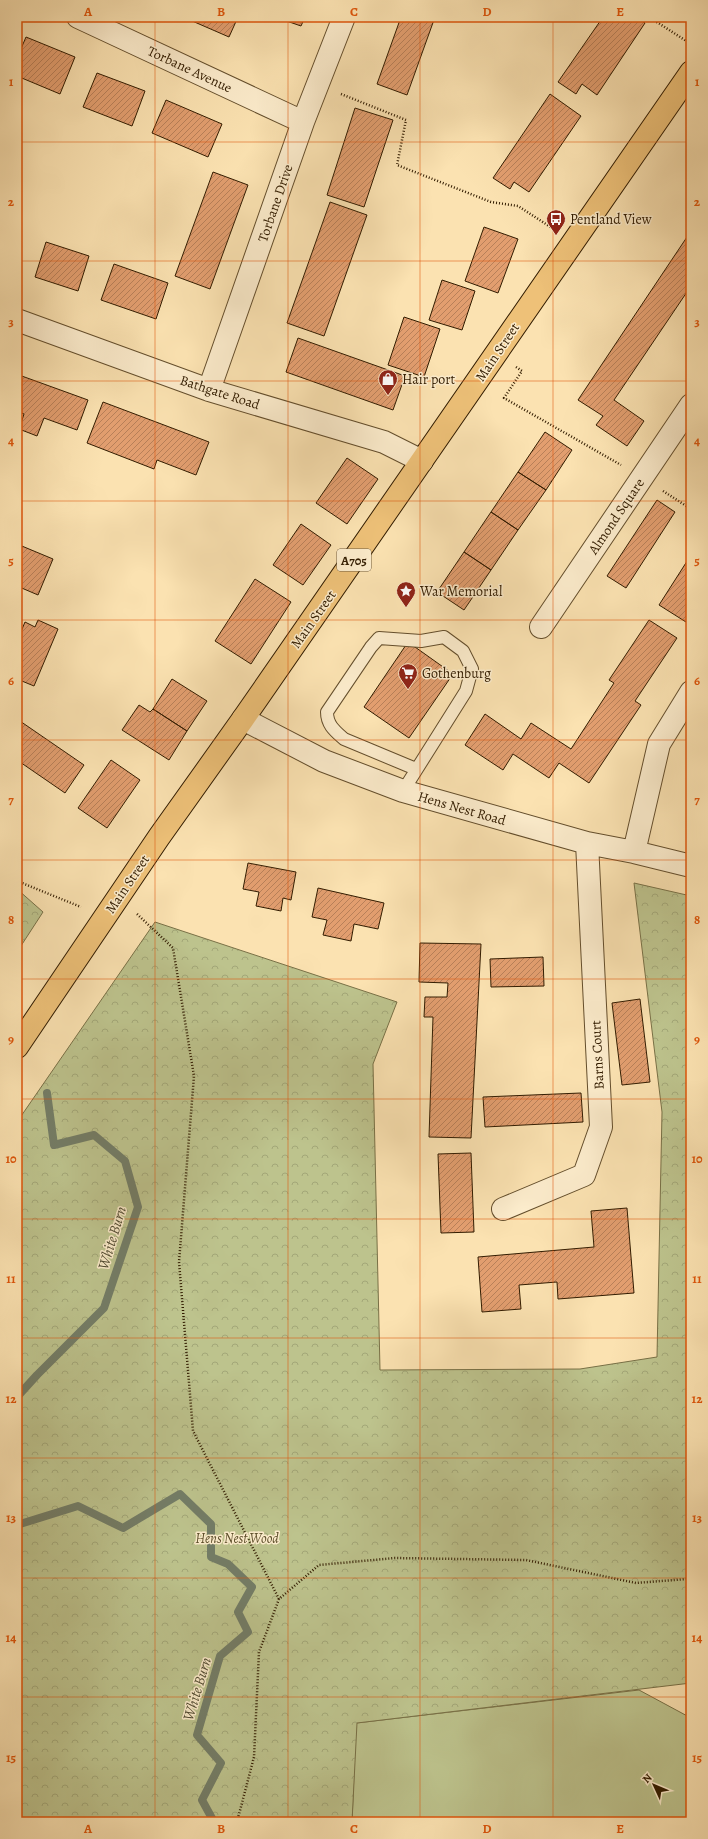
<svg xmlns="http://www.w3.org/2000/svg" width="708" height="1839" viewBox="0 0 708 1839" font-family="Alegreya,serif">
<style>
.grass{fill:#bdc38d;stroke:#787046}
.forest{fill:url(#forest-crowns);stroke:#787046}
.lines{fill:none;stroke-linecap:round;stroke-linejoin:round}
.stream{stroke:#737d67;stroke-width:8}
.building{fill:url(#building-hatch);stroke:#321c00}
.lane-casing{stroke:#644e2c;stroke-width:14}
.street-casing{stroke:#644e2c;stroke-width:24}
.primary-casing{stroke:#321c00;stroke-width:24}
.path{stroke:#321c00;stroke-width:2.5;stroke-dasharray:1 2;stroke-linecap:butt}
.lane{stroke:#fceccc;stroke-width:12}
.street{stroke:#fceccc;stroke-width:22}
.primary{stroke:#eec178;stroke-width:22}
.grid{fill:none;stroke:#df560b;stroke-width:1;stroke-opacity:0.55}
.labels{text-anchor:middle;stroke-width:3;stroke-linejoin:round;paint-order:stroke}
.shield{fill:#fceccc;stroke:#6f5a3d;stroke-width:1}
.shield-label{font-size:13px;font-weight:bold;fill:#321c00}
.street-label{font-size:14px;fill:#321c00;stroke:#fceccc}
.poi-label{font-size:14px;fill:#321c00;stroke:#fceccc;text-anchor:start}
.park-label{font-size:14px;font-style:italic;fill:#5c4e2a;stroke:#fceccc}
.water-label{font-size:15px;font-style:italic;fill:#534d33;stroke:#fceccc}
.neatline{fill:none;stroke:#df560b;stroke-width:1.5}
.grid-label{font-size:13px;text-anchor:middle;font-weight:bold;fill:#df560b}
</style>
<defs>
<pattern id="forest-crowns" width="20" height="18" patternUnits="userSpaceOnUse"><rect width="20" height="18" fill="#bdc38d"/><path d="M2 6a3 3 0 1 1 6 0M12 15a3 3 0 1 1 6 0" fill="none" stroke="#a3a778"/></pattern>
<pattern id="building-hatch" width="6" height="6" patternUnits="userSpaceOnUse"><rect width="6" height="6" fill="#e29e6f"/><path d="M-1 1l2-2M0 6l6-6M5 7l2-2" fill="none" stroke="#b88059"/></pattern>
</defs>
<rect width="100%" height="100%" fill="#fbe2b1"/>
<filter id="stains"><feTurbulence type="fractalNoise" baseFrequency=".005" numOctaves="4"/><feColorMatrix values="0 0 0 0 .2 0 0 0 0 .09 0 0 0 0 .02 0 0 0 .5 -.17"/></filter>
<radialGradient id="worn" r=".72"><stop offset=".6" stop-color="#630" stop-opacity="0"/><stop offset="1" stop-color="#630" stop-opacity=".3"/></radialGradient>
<path class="grass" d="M639,1690l52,28v104h-339l4,-99z"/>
<path class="forest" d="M634,883l57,13v787l-334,40 -5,99h-335v-700l138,-200 242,80 -24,62 7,306 200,-1 77,-12 5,-245z
M17,889l26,23 -26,40z"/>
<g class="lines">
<path class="stream" d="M17,1397l20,-22 67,-67 34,-101 -13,-46 -31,-26 -40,10 -7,-52
M17,1521l3,3 58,-18 45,22 57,-34 31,30v33l17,7 24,23 -14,25 10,20 -28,24 -23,79 24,28 -19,37 12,22"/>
</g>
<path class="building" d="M183,17h55l-9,20z
M275,17h30l-4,9z
M401,17h34l-28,78 -30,-11z
M603,17h34l8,6 -48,72 -15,-11 -6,10 -18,-12z
M26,37l49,20 -15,37 -43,-18v-18z
M97,73l48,18 -13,35 -49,-19z
M550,94l31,22 -52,76 -15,-10 -4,7 -17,-11z
M166,100l56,24 -14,33 -56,-24z
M355,108l38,12 -29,87 -37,-12z
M213,172l35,13 -38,104 -35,-13z
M330,202l37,13 -43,121 -37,-13z
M484,227l34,12 -20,54 -33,-12z
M691,231v55l-77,114 30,21 -17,25 -31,-21 7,-9 -25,-16z
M46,242l43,14 -11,35 -43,-14z
M114,264l54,19 -12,36 -55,-19z
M442,280l33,11 -13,39 -33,-10z
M404,317l36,12 -16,48 -36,-12z
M298,338l107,38 -12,34 -107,-38z
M19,375l69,25 -11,30 -33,-12 -7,18 -18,-7 5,-15 -7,-3v-31z
M103,402l106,40 -13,33 -39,-15 -3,9 -67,-26z
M545,432l27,18 -26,40 -28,-18z
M347,458l31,21 -31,45 -31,-21z
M518,472l28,18 -28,40 -27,-18z
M657,500l18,12 -49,76 -19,-12z
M491,512l27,18 -27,40 -27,-18z
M301,524l30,21 -28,40 -30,-20z
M17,544l36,15 -15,36 -21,-9z
M464,552l27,18 -27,40 -27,-18z
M691,555v60l-5,7 -27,-17z
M255,579l36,23 -40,62 -36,-23z
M38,620l20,9 -24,57 -17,-7v-38l8,-19 10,5z
M649,620l28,18 -42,63 6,4 -52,78 -30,-20 -10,15 -36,-24 -10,16 -38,-25 20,-31 36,25 10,-16 40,26 43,-66 -5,-3z
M408,642l45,32 -44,64 -45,-31z
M172,679l35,22 -20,30 -34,-22z
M139,705l11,7 3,-3 34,22 -18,29 -47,-30z
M17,719l67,46 -19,28 -48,-33z
M111,760l29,20 -33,48 -29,-20z
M248,863l48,9 -5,28 -8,-2 -2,13 -25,-5 3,-14 -16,-3z
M318,888l66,15 -6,26 -24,-5 -3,17 -28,-6 4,-15 -15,-3z
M420,943l61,1 -10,194 -42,-1 4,-120h-9l1,-20h22l1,-14 -29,-1z
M543,957l1,29 -53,1 -1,-28z
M640,999l10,83 -28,3 -10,-82z
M581,1093l2,29 -98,5 -2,-30z
M471,1153l3,79 -33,1 -3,-79z
M627,1208l7,85 -76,6 -1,-17 -38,3 2,24 -39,3 -4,-55 116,-10 -3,-36z"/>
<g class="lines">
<defs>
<path id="lane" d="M403,791l63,-100 6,-22 -9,-18 -19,-14 -23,4 -42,-3 -8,9 -44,65c0,13 8,19 17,27l72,30"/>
<path id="street" d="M78,17l225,105
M17,320l192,70 175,52 38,19
M209,390l94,-268 41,-105
M541,627l150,-222
M243,719l81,42 79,30 184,52 47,9 57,14
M634,852l25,-108 32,-52
M503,1209l81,-34 17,-48 -14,-284"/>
<path id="primary" d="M17,1047l142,-210 84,-118 448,-647"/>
</defs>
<use href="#lane" class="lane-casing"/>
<use href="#street" class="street-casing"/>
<use href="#primary" class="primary-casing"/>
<path class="path" d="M649,17l42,27
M341,94l65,26 -9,45 94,37 27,4 34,22
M516,367l6,4 -18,27 117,67
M663,491l28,18
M17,881l64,26
M137,914l36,34 21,128 -15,186 14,169 86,168
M237,1822l17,-65 5,-105 20,-53 40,-34 76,-7 131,2 110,23 50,-4 5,-4"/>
<use href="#lane" class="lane"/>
<use href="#street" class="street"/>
<use href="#primary" class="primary"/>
</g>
<path class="grid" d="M155,17v1805M288,17v1805M420,17v1805M553,17v1805M17,142h674M17,261h674M17,381h674M17,501h674M17,620h674M17,740h674M17,860h674M17,979h674M17,1099h674M17,1219h674M17,1338h674M17,1458h674M17,1578h674M17,1697h674"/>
<defs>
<symbol id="bus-pin" viewBox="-11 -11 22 30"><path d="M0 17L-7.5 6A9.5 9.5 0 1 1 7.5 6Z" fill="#8f2418" stroke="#fceccc"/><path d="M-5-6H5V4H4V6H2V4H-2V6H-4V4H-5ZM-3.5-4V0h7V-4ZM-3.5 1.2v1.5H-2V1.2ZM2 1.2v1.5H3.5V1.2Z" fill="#fff"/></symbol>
<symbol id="shop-pin" viewBox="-11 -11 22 30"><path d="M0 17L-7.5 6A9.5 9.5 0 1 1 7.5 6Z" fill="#8f2418" stroke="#fceccc"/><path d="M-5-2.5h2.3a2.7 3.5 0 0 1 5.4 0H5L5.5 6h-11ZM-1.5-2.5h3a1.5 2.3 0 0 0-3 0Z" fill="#fff"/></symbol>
<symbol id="sight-pin" viewBox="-11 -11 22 30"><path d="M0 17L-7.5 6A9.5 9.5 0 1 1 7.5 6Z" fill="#8f2418" stroke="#fceccc"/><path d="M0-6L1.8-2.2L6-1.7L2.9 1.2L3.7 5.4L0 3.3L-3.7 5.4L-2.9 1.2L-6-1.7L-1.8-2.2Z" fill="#fff"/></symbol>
<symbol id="supermarket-pin" viewBox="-11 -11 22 30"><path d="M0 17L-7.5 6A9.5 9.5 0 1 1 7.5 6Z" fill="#8f2418" stroke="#fceccc"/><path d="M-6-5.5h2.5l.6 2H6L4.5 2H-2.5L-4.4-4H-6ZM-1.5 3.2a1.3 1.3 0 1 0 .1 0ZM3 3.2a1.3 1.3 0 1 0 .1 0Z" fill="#fff"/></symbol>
</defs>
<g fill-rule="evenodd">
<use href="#bus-pin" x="545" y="208" width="22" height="30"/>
<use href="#shop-pin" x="377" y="368" width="22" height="30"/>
<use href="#sight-pin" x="395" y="580" width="22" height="30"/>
<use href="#supermarket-pin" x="397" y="662" width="22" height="30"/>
</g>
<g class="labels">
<rect class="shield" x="337" y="549" width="34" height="22" rx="3"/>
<g class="shield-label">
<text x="354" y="565">A705</text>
</g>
<g class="street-label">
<text transform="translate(190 69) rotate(25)" y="5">Torbane Avenue</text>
<text transform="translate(275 203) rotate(-71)" y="5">Torbane Drive</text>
<text transform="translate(497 352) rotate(-56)" y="5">Main Street</text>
<text transform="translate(220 392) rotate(18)" y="5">Bathgate Road</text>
<text transform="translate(616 516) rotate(-56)" y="5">Almond Square</text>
<text transform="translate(313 619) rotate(-55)" y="5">Main Street</text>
<text transform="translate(462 808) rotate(16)" y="5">Hens Nest Road</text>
<text transform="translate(127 884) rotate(-56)" y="5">Main Street</text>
<text transform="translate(597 1055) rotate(-93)" y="5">Barns Court</text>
</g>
<g class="poi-label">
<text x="570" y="224">Pentland View</text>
<text x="402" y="384">Hair port</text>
<text x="420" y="596">War Memorial</text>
<text x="422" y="678">Gothenburg</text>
</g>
<g class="park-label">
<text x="237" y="1543">Hens Nest Wood</text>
</g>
<g class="water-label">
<text transform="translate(112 1238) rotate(-73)" y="5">White Burn</text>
<text transform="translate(197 1689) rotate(-73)" y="5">White Burn</text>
</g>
</g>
<rect width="708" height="1839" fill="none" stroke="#fbe2b1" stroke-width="44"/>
<g transform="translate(654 1785) rotate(314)" stroke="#fceccc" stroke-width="3" paint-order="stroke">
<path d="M0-3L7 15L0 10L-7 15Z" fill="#321c00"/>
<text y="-6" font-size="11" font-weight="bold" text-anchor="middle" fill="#321c00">N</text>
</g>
<rect x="22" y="22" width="664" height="1795" class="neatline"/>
<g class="grid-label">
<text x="88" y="16">A</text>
<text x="221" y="16">B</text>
<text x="354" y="16">C</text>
<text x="487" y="16">D</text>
<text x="620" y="16">E</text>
<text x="11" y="86">1</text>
<text x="697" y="86">1</text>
<text x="11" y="206">2</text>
<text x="697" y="206">2</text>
<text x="11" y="326">3</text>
<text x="697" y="326">3</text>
<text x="11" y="445">4</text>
<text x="697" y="445">4</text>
<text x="11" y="565">5</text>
<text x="697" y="565">5</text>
<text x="11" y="685">6</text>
<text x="697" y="685">6</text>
<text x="11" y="804">7</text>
<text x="697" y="804">7</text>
<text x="11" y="924">8</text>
<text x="697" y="924">8</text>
<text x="11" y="1044">9</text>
<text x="697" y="1044">9</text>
<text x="11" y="1163">10</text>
<text x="697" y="1163">10</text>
<text x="11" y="1283">11</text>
<text x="697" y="1283">11</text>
<text x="11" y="1403">12</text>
<text x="697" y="1403">12</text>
<text x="11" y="1522">13</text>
<text x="697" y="1522">13</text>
<text x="11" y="1642">14</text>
<text x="697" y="1642">14</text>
<text x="11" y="1762">15</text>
<text x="697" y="1762">15</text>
<text x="88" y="1833">A</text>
<text x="221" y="1833">B</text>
<text x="354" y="1833">C</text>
<text x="487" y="1833">D</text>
<text x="620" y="1833">E</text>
</g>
<rect width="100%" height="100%" filter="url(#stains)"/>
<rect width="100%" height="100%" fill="url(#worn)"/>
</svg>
